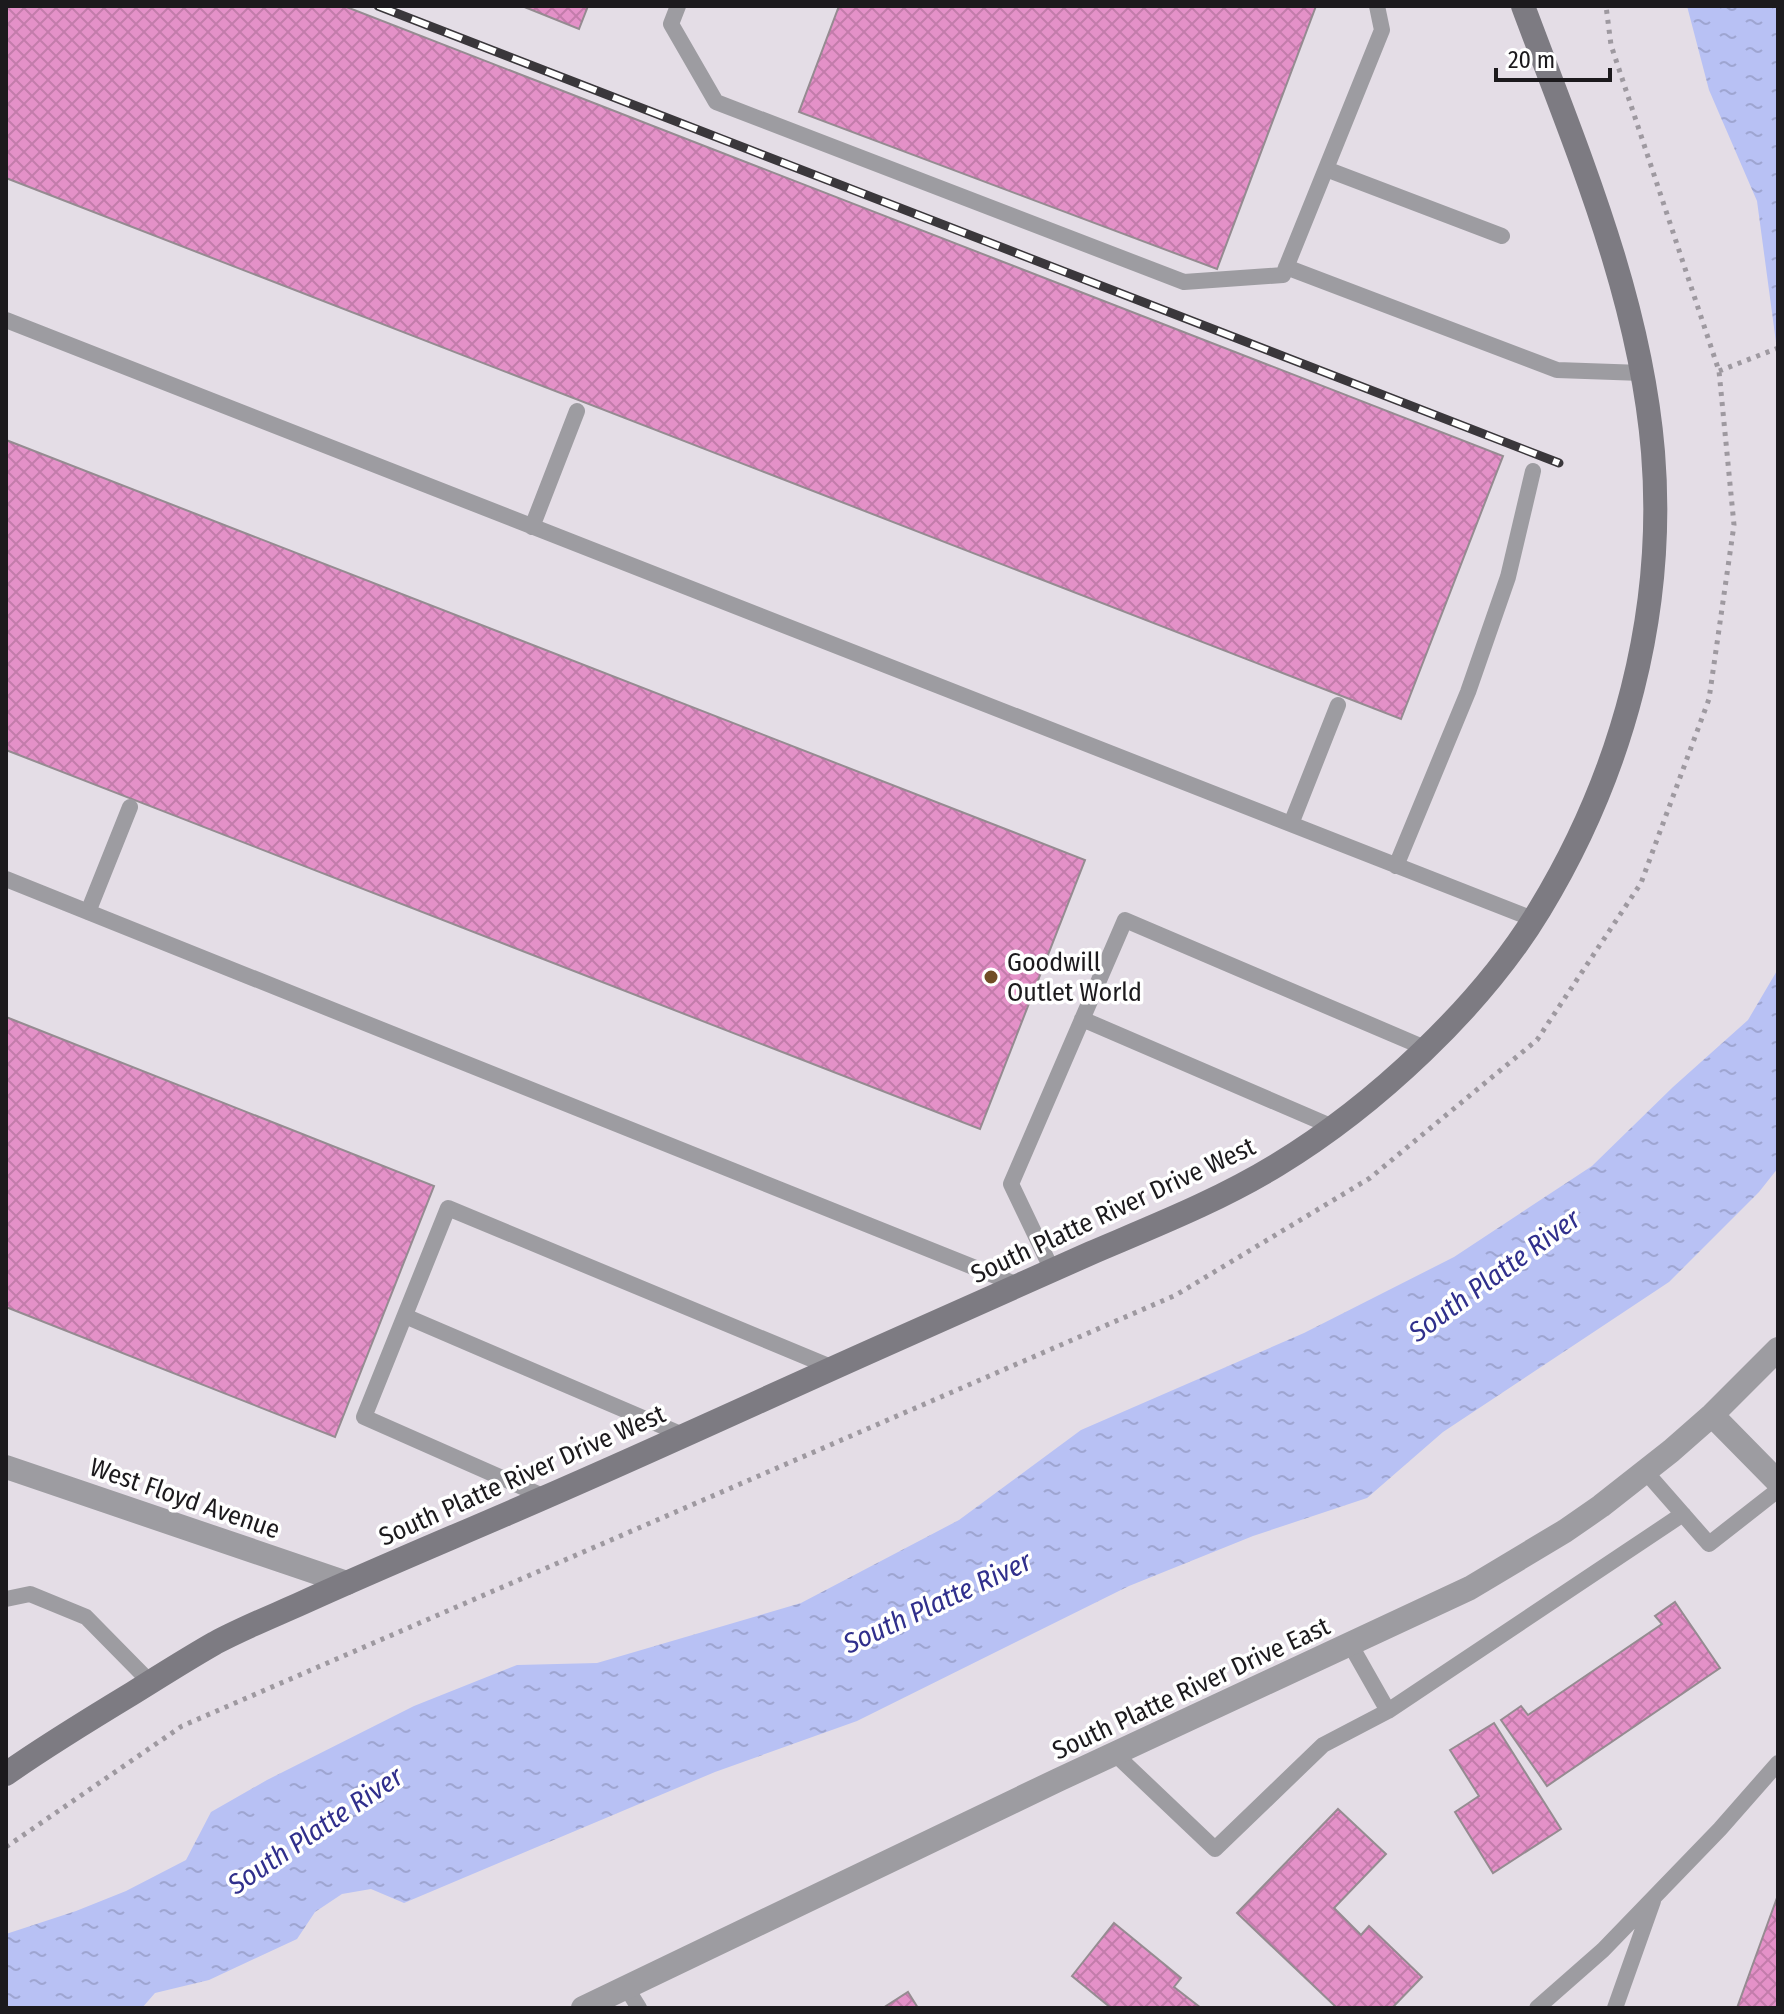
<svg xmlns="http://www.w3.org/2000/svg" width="1784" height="2014" viewBox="0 0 1784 2014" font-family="'Fira Sans Condensed',sans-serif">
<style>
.water{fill:url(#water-ripples)}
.building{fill:url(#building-cross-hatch);stroke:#958b91;stroke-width:2}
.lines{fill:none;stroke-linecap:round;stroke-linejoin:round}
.path{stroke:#9e99a0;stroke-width:5;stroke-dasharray:4 6;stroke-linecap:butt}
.lane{stroke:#9d9ca1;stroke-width:16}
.street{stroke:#9d9ca1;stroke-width:24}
.secondary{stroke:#7d7b82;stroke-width:24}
.rail-casing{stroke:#3a373b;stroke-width:9}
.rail{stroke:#fff;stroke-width:6;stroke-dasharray:18;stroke-linecap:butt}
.poi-dot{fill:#714d27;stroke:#fff;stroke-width:3}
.labels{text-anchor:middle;stroke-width:7;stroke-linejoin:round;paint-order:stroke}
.poi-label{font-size:26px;fill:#1c1a1d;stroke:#fff;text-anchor:start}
.street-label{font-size:26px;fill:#1c1a1d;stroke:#fff}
.water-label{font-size:28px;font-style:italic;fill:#302f8c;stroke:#fff}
</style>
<defs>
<pattern id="water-ripples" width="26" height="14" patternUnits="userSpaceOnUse" patternTransform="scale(2)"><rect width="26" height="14" fill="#b8c1f4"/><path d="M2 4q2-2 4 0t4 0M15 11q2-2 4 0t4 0" fill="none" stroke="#9ea5d1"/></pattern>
<pattern id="building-cross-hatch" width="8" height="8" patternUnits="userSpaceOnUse" patternTransform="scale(2)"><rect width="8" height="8" fill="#e491c8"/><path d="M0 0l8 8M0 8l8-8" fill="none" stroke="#c37cab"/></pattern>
</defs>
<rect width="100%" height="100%" fill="#e4dde6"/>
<path class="water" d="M1687,6h91v351l-21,-156 -48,-111z
M1778,969v199l-19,24 -90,90 -226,150 -76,66 -114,38 -124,50 -272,135 -142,51 -311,131 -33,-14 -29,5 -27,18 -18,27 -88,41 -54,13 -13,15h-136v-74l70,-23 50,-20 60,-31 25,-48 56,-32 147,-74 103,-41 80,-2 204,-60 158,-83 122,-90 223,-97 150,-76 138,-91 81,-79 75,-67z"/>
<path class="building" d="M6,6h338l1159,450 -102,263 -1395,-541z
M522,6h66l-9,23z
M839,6h477l-99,263 -418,-157z
M6,440l1079,420 -105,269 -974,-379z
M6,1017l428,169 -99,251 -329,-130z
M1675,1602l45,66 -173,118 -46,-66 20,-14 7,9 134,-91 -7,-8z
M1494,1723l67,106 -68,44 -38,-61 24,-16 -29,-46z
M1338,1809l48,45 -52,54 27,27 8,-9 53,51 -30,31h-55l-100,-95z
M1778,1895v113h-41z
M1114,1923l67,55 -7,9 27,21h-90l-39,-32z
M908,1992l10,16h-35z"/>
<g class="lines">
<path class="path" d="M1719,371l59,-23
M6,1847l176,-121 994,-431 194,-117 167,-138 104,-157 68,-184 25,-174 -15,-154 -108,-326 -5,-39"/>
<path class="lane" d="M678,6l-7,18 45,78 468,180 99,-7 99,-245 -5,-24
M1326,169l176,67
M1286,267l271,103 85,3
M6,320l1527,599
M532,527l45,-116
M1291,824l47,-119
M1396,866l72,-174 40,-115 25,-106
M6,879l1012,406
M88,912l42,-105
M1082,1019l251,108
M1052,1270l-41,-86 114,-264 300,128
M405,1316l278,119
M1645,1471l64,73 69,-54
M545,1497l-181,-80 84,-209 385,160
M6,1599l24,-5 56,23 64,65
M1350,1644l38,67
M1115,1754l100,95 108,-104 65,-34 295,-197
M626,1987l13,21
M1537,2008l66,-58 117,-121 58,-66
M1615,2008l38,-107"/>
<path class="street" d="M1712,1415l66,67
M6,1467l341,116
M583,2008l475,-228 412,-192 95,-57 36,-25 70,-55 41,-36 66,-66"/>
<path class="secondary" d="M6,1774c41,-29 84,-55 127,-81 27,-17 54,-34 82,-50 28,-15 58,-27 87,-40 79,-36 159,-69 239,-104 113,-49 225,-101 337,-151 71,-32 142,-64 213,-95 63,-27 127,-52 186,-88 97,-59 204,-158 263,-256 83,-137 126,-297 113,-457 -13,-156 -76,-301 -130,-446"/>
<defs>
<path id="rail" d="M378,6l1181,457"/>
</defs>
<use href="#rail" class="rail-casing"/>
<use href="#rail" class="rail"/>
</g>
<circle class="poi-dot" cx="991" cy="977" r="8"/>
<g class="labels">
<g class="poi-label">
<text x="1007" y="971">Goodwill<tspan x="1007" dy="30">Outlet World</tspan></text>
</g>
<g class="street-label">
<text transform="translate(1113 1210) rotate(-25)" y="9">South Platte River Drive West</text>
<text transform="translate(522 1475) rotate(-24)" y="9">South Platte River Drive West</text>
<text transform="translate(185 1498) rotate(19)" y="9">West Floyd Avenue</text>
<text transform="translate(1191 1688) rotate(-25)" y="9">South Platte River Drive East</text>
</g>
<g class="water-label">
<text transform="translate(1494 1275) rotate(-36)" y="10">South Platte River</text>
<text transform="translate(937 1602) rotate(-25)" y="10">South Platte River</text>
<text transform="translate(315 1830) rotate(-34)" y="10">South Platte River</text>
</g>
</g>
<rect width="1784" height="2014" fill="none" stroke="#1c1a1d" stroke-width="16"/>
<path d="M1496 68v12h114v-12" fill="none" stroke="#1c1a1d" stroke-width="4"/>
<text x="1508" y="68" font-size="24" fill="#1c1a1d" stroke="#ffffff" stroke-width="6" paint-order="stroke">20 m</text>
</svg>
